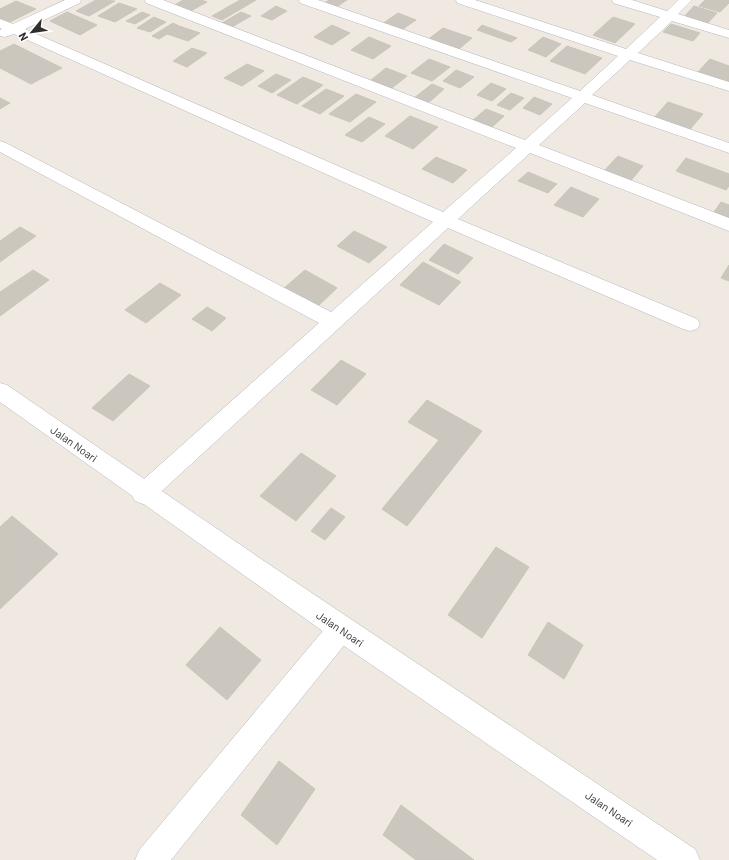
<svg xmlns="http://www.w3.org/2000/svg" width="729" height="860" viewBox="0 0 729 860" font-family="Barlow,sans-serif">
<style>
.building{fill:#cbc7bf;stroke:#cbc5ba}
.lines{fill:none;stroke-linecap:round;stroke-linejoin:round}
.street-casing{stroke:#b4b7c1;stroke-width:1}
.secondary-casing{stroke:#b4b7c1;stroke-width:1}
.street{fill:#fff;fill-rule:evenodd}
.secondary{fill:#fff;fill-rule:evenodd}
.labels{text-anchor:middle;stroke-width:3;stroke-linejoin:round;paint-order:stroke}
.street-label{font-size:11px;fill:#2e2e2e;stroke:#fff}
</style>
<rect width="100%" height="100%" fill="#efe9e1"/>
<path class="building" d="M96,0l19,1 -26,15 -13,-5z
M183,0h18l6,2 -20,11 -16,-6z
M240,0h16l-34,20 -10,-4z
M329,0h18l-12,8 -12,-4z
M705,0h24v3l-9,9 -21,-6z
M16,1l20,8 -26,13 -10,-4v-9z
M119,3l18,6 -22,13 -17,-6z
M276,6l11,5 -15,9 -11,-4z
M694,6l23,7 -11,12 -23,-7z
M67,12l30,13 -17,10 -30,-14z
M142,12l8,3 -15,9 -9,-3z
M241,12l10,4 -19,11 -10,-4z
M398,13l18,7 -16,11 -18,-7z
M154,17l12,5 -16,10 -13,-4z
M613,17l22,7 -20,19 -22,-8z
M173,23l6,3 21,7 -12,8 -21,-7 -8,5 -7,-3z
M671,24l29,9 -7,8 -30,-9z
M332,25l18,8 -18,12 -18,-8z
M482,25l35,13 -6,4 -34,-12z
M443,28l29,10 -13,11 -29,-11z
M369,37l22,9 -18,13 -22,-9z
M543,37l18,7 -15,13 -18,-7z
M14,44l48,24 -31,16 -31,-16v-17z
M567,46l35,12 -17,16 -35,-13z
M192,48l15,5 -20,14 -14,-6z
M429,59l21,8 -18,14 -21,-8z
M710,59l19,7v15l-2,2 -30,-10z
M247,64l17,7 -22,15 -18,-8z
M386,68l21,8 -15,12 -21,-8z
M456,70l18,7 -14,11 -17,-7z
M276,74l15,6 -19,13 -14,-7z
M303,77l20,8 -26,19 -20,-9z
M491,83l15,6 -14,12 -15,-6z
M432,84l12,5 -17,15 -13,-6z
M326,89l18,7 -24,18 -18,-8z
M511,93l13,5 -14,12 -13,-5z
M356,94l20,8 -26,20 -21,-8z
M534,97l18,7 -12,11 -17,-7z
M0,98l10,5 -10,6z
M668,102l35,12 -16,19 -35,-13z
M486,109l18,7 -14,13 -18,-8z
M410,116l28,11 -25,22 -28,-13z
M369,117l16,7 -23,18 -17,-7z
M618,156l25,10 -14,17 -26,-11z
M436,157l31,13 -14,13 -31,-14z
M686,158l43,16v12l-3,4 -50,-19z
M528,172l29,12 -9,9 -30,-12z
M571,187l28,12 -16,18 -29,-12z
M721,202l8,3v13l-15,-6z
M20,227l16,9 -36,26v-21z
M354,231l33,16 -18,16 -32,-17z
M444,244l29,14 -15,16 -29,-14z
M423,262l38,20 -22,23 -39,-20z
M729,265v16l-8,-3z
M33,270l16,10 -49,36v-24z
M305,270l32,18 -21,20 -33,-19z
M160,283l21,12 -35,28 -21,-13z
M207,307l19,11 -14,13 -20,-12z
M341,360l25,14 -29,31 -26,-15z
M129,374l21,12 -37,35 -21,-13z
M427,400l55,31 -75,95 -25,-17 57,-69 -31,-18z
M301,453l35,23 -40,45 -36,-25z
M331,508l14,9 -20,23 -14,-9z
M12,516l46,38 -58,55v-82z
M496,547l33,20 -47,71 -34,-23z
M548,622l35,23 -19,34 -36,-24z
M220,627l41,33 -34,40 -41,-35z
M279,761l36,28 -38,56 -36,-30z
M401,805l73,55h-58l-33,-25z"/>
<g class="lines">
<defs>
<path id="street" d="M65,0h16l-1,3 -55,26 418,183 73,-64 -370,-145 -1,-3h18l362,140 47,-42 -272,-95 -1,-3h19l262,91 38,-35 -161,-53 -1,-3h19l151,49 34,-32 -47,-14 -1,-3h20l35,11 11,-11h14l-14,14 51,16v8l-57,-17 -34,32 91,29v9l-99,-31 -38,35 137,48v10l-144,-50 -46,42 190,73v13l-199,-78 -72,66 239,100 3,5 -3,5 -7,2 -7,-2 -235,-101 -297,273 -8,3 -8,-3 -4,-7 4,-7 184,-164 -319,-171v-11l6,2 325,169 102,-90 -419,-188 -9,3 -5,-1v-6l2,-1 -2,-1v-9l13,5z
M341,616l9,4 4,9 -4,9 -179,222h-36l5,-11 192,-229z"/>
<path id="secondary" d="M0,383l7,2 257,176 431,288 5,11h-43l-326,-223 -331,-235z"/>
</defs>
<use href="#street" class="street-casing"/>
<use href="#secondary" class="secondary-casing"/>
<use href="#street" class="street"/>
<use href="#secondary" class="secondary"/>
</g>
<g class="labels">
<g class="street-label">
<text transform="translate(74 444) rotate(35)" y="4">Jalan Noari</text>
<text transform="translate(340 629) rotate(34)" y="4">Jalan Noari</text>
<text transform="translate(609 809) rotate(34)" y="4">Jalan Noari</text>
</g>
</g>
<g transform="translate(32 32) rotate(241)" stroke="#ffffff" stroke-width="3" paint-order="stroke">
<path d="M0-3L7 15L0 10L-7 15Z" fill="#2e2e2e"/>
<text y="-6" font-size="11" font-weight="bold" text-anchor="middle" fill="#2e2e2e">N</text>
</g>
</svg>
